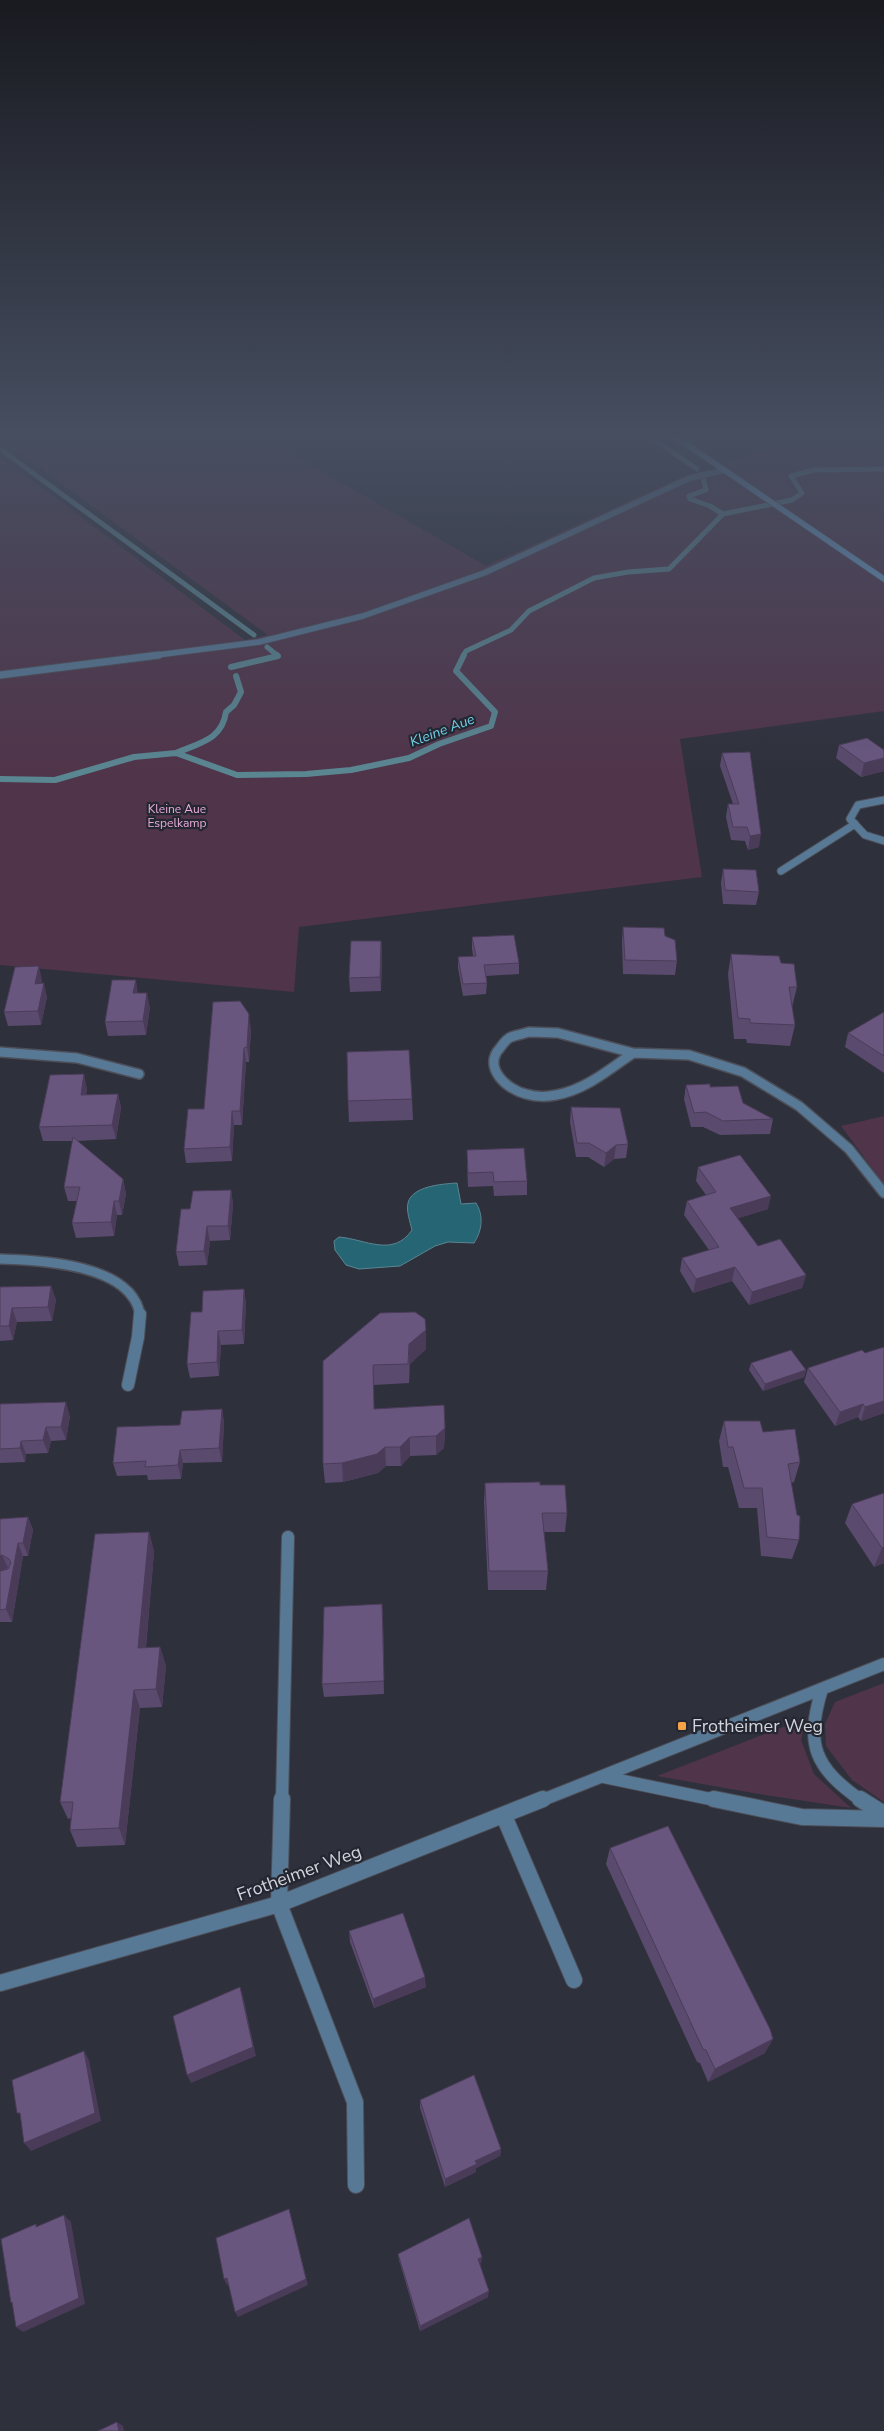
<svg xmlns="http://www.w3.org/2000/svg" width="884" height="2431" viewBox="0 0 884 2431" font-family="'Nunito Sans',sans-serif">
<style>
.green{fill:#50344a}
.water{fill:#266573;stroke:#5a8692}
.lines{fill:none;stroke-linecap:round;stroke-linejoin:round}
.stream-far1{stroke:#5a8692;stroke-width:5}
.stream{stroke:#5a8692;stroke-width:6}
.lane-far2-casing{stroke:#4c4e58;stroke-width:9}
.lane-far1-casing{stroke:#4c4e58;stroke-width:14}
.lane-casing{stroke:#4c4e58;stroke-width:18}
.street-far4-casing{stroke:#4c4e58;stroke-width:7}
.street-far3-casing{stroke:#4c4e58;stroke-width:9}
.street-far2-casing{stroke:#4c4e58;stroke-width:12}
.street-far1-casing{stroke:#4c4e58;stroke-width:14}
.street-casing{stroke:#4c4e58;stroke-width:18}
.secondary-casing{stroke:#4c4e58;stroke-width:7}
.lane-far2{stroke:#587995;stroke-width:7}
.lane-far1{stroke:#587995;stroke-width:12}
.lane{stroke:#587995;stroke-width:16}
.street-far4{stroke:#587995;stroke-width:5.5}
.street-far3{stroke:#587995;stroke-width:7}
.street-far2{stroke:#587995;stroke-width:9}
.street-far1{stroke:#587995;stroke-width:12}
.street{stroke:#587995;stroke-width:16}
.secondary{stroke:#6ca1cd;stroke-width:5.5}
.wall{fill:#5a4a6d}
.shaded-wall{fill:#4a3c59}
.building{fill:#69567f;stroke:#4a3c59}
.poi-dot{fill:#f5a346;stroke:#242731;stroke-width:2}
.labels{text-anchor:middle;stroke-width:4.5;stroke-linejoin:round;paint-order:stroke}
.far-park-label{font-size:12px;fill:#e9aada;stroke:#242731}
.far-water-label{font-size:14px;font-style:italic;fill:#6fd0e7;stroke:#242731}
.near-poi-label{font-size:18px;fill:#d2d4db;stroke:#242731;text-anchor:start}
.near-street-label{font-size:18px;fill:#d2d4db;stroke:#242731}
</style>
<rect width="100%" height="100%" fill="#2e303b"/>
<path class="green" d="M0,435h259l227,131 200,-91 45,-9 -6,-5 100,-24 59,-2v276l-204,28 22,138 -403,50 -5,65 -294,-27v-509l245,184 23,-5 -268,-196z
M884,1116v68l-43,-58z
M884,1683v119l-32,-22 -26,-34 -1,-22 10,-22z
M806,1718l-5,22 13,34 37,34 -98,-15 -96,-17z"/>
<path class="water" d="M457,1183l4,21 15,-1c8,13 6,28 -2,40l-26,-1 -13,4 -35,20 -41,3 -13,-4 -11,-15 -1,-9 5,-4c26,2 54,21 73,-7 -2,-8 -6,-20 -4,-27 4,-17 34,-19 49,-20z"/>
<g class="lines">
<path class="stream-far1" d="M647,435l50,34
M0,449l254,186
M703,478l3,12 -17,6 1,3 20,7 13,8
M267,647l11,9
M463,656l3,-5 45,-21 18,-19 65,-33 34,-6 41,-3 54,-55 69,-14 10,-7 -11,-17 23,-6 70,-1"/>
<path class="stream" d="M231,667l47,-11 -1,-1
M176,753c23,-10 46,-13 50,-41l8,-7 7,-13 -5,-16
M0,779l55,1 79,-23 42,-4 61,22 69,-1 45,-4 58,-12 30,-14 52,-18 4,-14 -39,-41 8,-16"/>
<defs>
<path id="lane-far2" d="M781,871l74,-47"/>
<path id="lane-far1" d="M282,1801l6,-264"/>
<path id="lane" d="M282,1799l-3,105 76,198 1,83
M504,1816l70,164"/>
<path id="street-far4" d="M149,656l110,-14 104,-26 121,-43 206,-95 35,-8"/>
<path id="street-far3" d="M0,675l159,-20
M884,800l-26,5 -8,14 15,16 19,6"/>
<path id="street-far2" d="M529,1032l29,1 75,20c-23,16 -48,37 -77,42 -10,2 -20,2 -30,-1 -19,-4 -44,-27 -26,-46 3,-4 6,-9 11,-11 5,-2 12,-3 18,-5z
M0,1052l77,6 62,16
M633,1053l56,2 54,17 56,34 50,43 35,44
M0,1259c40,1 132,5 140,56"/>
<path id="street-far1" d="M128,1385l10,-48 2,-23
M822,1689c-17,56 -8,78 40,112
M604,1777l116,24
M540,1801l344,-137"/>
<path id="street" d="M714,1799l88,18 82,2
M860,1799l24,15
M0,1983l279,-79 264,-105"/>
<path id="secondary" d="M673,435l211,144"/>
</defs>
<use href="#lane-far2" class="lane-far2-casing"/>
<use href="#lane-far1" class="lane-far1-casing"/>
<use href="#lane" class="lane-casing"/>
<use href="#street-far4" class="street-far4-casing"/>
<use href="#street-far3" class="street-far3-casing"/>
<use href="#street-far2" class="street-far2-casing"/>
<use href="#street-far1" class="street-far1-casing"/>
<use href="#street" class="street-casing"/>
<use href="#secondary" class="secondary-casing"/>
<use href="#lane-far2" class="lane-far2"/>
<use href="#lane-far1" class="lane-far1"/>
<use href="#lane" class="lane"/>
<use href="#street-far4" class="street-far4"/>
<use href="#street-far3" class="street-far3"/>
<use href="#street-far2" class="street-far2"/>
<use href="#street-far1" class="street-far1"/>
<use href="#street" class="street"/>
<use href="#secondary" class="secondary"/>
</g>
<path class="wall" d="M839,745l45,5v21l-23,6 -25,-19z
M722,753l37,94 -11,3 -3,-9 -14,-1 -5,-23 2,-13h5l-13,-38z
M723,869l36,23 -3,13 -33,-1 -2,-21z
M623,927l42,9 12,25 -2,14 -52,-1 -1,-33z
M472,937l47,26v11l-33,2 1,7 -1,11 -23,2 -5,-28v-11l15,-1 -1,-7z
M381,941l1,14 -1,36 -31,1 -1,-14z
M731,954l50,9 16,24 -5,20 3,18 -5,21 -43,-3 -1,-4h-12l-6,-65z
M42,980l-1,4 6,13 -6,28 -33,1 -4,-14z
M138,993l12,14 -4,28 -38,1 -3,-14z
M884,1012v61l-39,-26 3,-14z
M251,1029l-2,33h-3l-4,63h-8l-2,36 -46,2 -2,-14 20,-40z
M686,1085l24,2 33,16 30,16 -3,15 -50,1 -17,-8h-12l-7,-28z
M87,1088l-1,7 32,-1 3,14 -5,31 -39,2 46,38 3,15 -4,21h-5l-3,21 -38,2 -4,-15 5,-22h-9l-4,-14 9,-46h-30l-4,-14z
M412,1099l1,21 -64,2 -1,-21z
M571,1107l57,37 -2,14 -12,1 -10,8 -16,-10h-12l-6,-35z
M467,1150l60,31v14l-33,1 -1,-10 -25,1 -1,-23z
M698,1167l70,42 -30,9 20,28 48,29 -4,13 -53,17 -17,-24 -39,12 -13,-22 2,-13 27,-8 -25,-35 3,-14 19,-6 -10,-14z
M231,1190l2,14 -3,36 -20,1 -3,24 -28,1 -3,-14 14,-43z
M51,1286l5,14 -4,21 -35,1 -4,18 -13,1v-54z
M244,1289l2,15 -2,40 -23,1 -2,31 -29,2 -3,-14 15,-52z
M380,1313l46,36 -16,15 -1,19 -35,2v24l71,19 -1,20 -8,7 -26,1 -9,10h-15l-8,7 -35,9 -18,1 -2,-19z
M884,1347v66l-23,8 -3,-4 -23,9 -31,-44 4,-14 57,-15z
M751,1363l55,7 -2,7 -41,14 -14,-21z
M0,1404l70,12 -4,24 -15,1 -3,12 -22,1 -1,8 -25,1z
M222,1409l2,14 -2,39 -39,1 -2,16 -33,1 -1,-5 -30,1 -4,-13 67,-38z
M724,1421l39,11 37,30 -6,20 -3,1 8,57 -7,19 -31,-3 -4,-48h-18l-11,-41h-5l-4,-26z
M485,1483l55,2 27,28 -2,19h-21l4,39 -2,19h-58l-4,-88z
M884,1493v70l-10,4 -29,-44 7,-19z
M28,1517l5,13 -5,26h-5l-11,66h-12v-51l8,-2 -8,1v-51z
M149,1532l5,20 -8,96 14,-1 6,19 -4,41 -22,1 -15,137 -48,2 -7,-17 1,-12 -3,1 -8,-17z
M383,1616l1,78 -60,3 -2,-13z
M610,1848l155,205 -57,29 -8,-19 -3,-1 -91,-198z
M349,1931l77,56 -52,21 -24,-66z
M420,2100l81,49 -1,7 -24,12v4l-31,15 -25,-79z
M398,2254l84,3 -1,6h-1l8,34 -68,34 -21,-71z"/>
<path class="shaded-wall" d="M884,758v13l-23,6 3,-14z
M761,834l-2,13 -11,3 2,-14z
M381,941l1,14 -1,36 -1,-14z
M39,966l3,14 -4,18 -3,-14z
M136,980l2,14 -5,-1z
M44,983l3,14 -6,28 -3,-14z
M147,993l3,14 -4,28 -3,-14z
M249,1014l2,15 -2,33 -2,-15z
M244,1048l2,14 -4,63 -2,-14z
M84,1074l3,14 -3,21 -3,-14z
M118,1094l3,14 -5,31 -4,-14z
M232,1111l2,14 -2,36 -2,-14z
M616,1145l-2,14 -10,8 2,-14z
M123,1179l3,15 -4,21 -3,-14z
M231,1190l2,14 -3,36 -2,-14z
M771,1196l-3,13 -41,13 3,-14z
M114,1201l3,14 -3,21 -3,-14z
M207,1226l3,15 -3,24 -3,-14z
M735,1267l-3,14 -39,12 3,-14z
M806,1275l-4,13 -53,17 3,-13z
M51,1286l5,14 -4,21 -4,-14z
M244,1289l2,15 -2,40 -2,-14z
M12,1308l5,14 -4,18 -4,-14z
M426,1330v19l-16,15 -1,19v-39z
M218,1331l3,14 -2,31 -2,-14z
M806,1370l-2,7 -41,14 2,-7z
M884,1401v12l-23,8 4,-14z
M66,1402l4,14 -4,24 -5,-13z
M863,1404l-5,13 -23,9 5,-14z
M222,1409l2,14 -2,39 -3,-14z
M46,1427l5,14 -3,12 -5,-13z
M445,1428l-1,20 -8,7v-19z
M410,1437v19l-9,10 -1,-19z
M21,1441l5,13 -1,8 -5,-14z
M385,1447l1,19 -8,7 -35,9 -1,-19z
M180,1450l3,13 -2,16 -3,-14z
M28,1517l5,13 -5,26 -5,-13z
M149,1532l5,20 -10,115 -6,-19z
M18,1543l5,13 -11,66 -6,-13z
M884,1547v16l-10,4 8,-19z
M2,1555l6,13 -8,2v-14z
M382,1604l1,12 1,78v-13z
M160,1647l6,19 -4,41 -6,-18z
M134,1690l6,18 -15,137 -6,-17z
M425,1977l1,10 -52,21 -1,-9z
M240,1987l3,9 13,60 -65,27 -4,-8z
M773,2039l-8,14 -57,29 7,-13z
M84,2051l5,9 12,61 -70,30 -7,-8z
M501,2149l-1,7 -24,12v4l-31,15v-8l30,-18z
M289,2209l2,7 17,69 -70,32 -3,-5z
M64,2215l7,7 14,82 -62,28 -7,-5z
M482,2257l-1,6 -3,2v-6z
M227,2278l4,6 -4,1 -3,-6z
M489,2291l-1,6 -68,34v-5z
M117,2422l6,4 1,5h-5z"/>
<path class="building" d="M867,738l17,12v8l-20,5 -25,-18z
M750,752l11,82 -11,2 -3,-9h-14l-5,-23h11l-17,-51z
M723,869l33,1 3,22 -34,-2z
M623,927l41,1 1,8 10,4 2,21 -52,-1z
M514,935l5,28 -35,2 3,18 -24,1 -5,-27 18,-1 -4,-19z
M351,941h30l-1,36 -31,1z
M731,954l48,2 2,7 13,1 3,23h-8l6,38 -45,-2v-4l-12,-1z
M39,966l-4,18 9,-1 -6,28 -34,1 11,-45z
M112,980h24l-3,13h14l-4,28 -38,1z
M240,1001l9,13 -2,33 -3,1 -4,63h-8l-2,36 -46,2 4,-40h16l9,-107z
M884,1012v44l-36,-23z
M409,1050l3,49 -64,2 -1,-49z
M84,1074l-3,21 37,-1 -6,31 -73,2 11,-52z
M710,1084v3l28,-1 5,17 30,16 -50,2 -17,-9 -12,1 -8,-28z
M571,1107l49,1 8,36 -12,1 -10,8 -17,-10h-12z
M73,1137l50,42 -4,22h-5l-3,21 -39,1 8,-36h-16z
M524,1148l3,33 -33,1 -1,-10 -25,1 -1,-23z
M740,1155l31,41 -41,12 28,38 22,-7 26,36 -54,17 -17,-25 -39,12 -14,-21 37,-11 -32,-46 29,-9 -18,-25z
M231,1190l-3,36h-21l-3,25 -28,1 5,-43h9l3,-18z
M51,1286l-3,21 -36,1 -3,18h-9v-39z
M244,1289l-2,41 -24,1 -1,31 -30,2 4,-52h11l1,-21z
M415,1312l10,7 1,11 -17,14 -1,20 -35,1 1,44 70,-4 1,23 -9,8 -26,1 -10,10h-15l-8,7 -35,9 -19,1v-103l57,-48z
M884,1347v54l-19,6 -2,-3 -23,8 -32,-44 54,-18 3,3z
M791,1350l15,20 -41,14 -14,-21z
M66,1402l-5,25h-15l-3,13 -22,1 -1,7 -20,1v-45z
M222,1409l-3,39 -39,2 -2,15 -33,2 1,-6 -33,2 4,-36 63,-2 2,-14z
M724,1421h36l3,11 32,-3 5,33 -12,2 9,51 3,1 -1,24 -32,-3 -5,-49h-18l-11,-41h-5z
M540,1482v3h25l2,28h-25l6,58h-59l-4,-88z
M884,1493v54l-2,1 -30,-44z
M28,1517l-5,26h-5l-12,66 -6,1v-39l8,-2 3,-6 -2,-4 -7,-4 -2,1v-37z
M149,1532l-11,116 22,-1 -4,42 -22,1 -15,138 -49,2 3,-28h-13l35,-268z
M382,1604l2,77 -62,3 2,-77z
M668,1826l102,203 3,10 -58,30 -9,-19 -3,-1 -93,-201z
M403,1913l22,64 -52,22 -24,-68z
M240,1987l13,60 -66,28 -14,-59z
M84,2051l11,62 -71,30 -4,-30h-3l-5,-33z
M474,2075l27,74 -26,12 2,3 -32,15 -25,-79z
M289,2209l17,70 -71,33 -8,-34 -3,1 -8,-41z
M64,2215l15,83 -63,29 -4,-25 -1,1 -10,-64 35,-15v3z
M469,2218l13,39 -4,2 11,32 -69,35 -22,-72z
M117,2422l2,9h-21z"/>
<linearGradient id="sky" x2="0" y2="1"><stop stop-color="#191a20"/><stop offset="0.56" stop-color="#464e60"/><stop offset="1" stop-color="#464e60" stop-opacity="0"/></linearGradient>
<rect width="884" height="775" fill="url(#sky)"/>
<rect class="poi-dot" x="677" y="1721" width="10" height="10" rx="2.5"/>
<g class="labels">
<g class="far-park-label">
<text x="177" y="813">Kleine Aue<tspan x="177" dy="14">Espelkamp</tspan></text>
</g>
<g class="far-water-label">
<text transform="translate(442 730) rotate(-21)" y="5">Kleine Aue</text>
</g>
<g class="near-poi-label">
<text x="692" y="1732">Frotheimer Weg</text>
</g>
<g class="near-street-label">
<text transform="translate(299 1873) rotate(-20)" y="6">Frotheimer Weg</text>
</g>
</g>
</svg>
